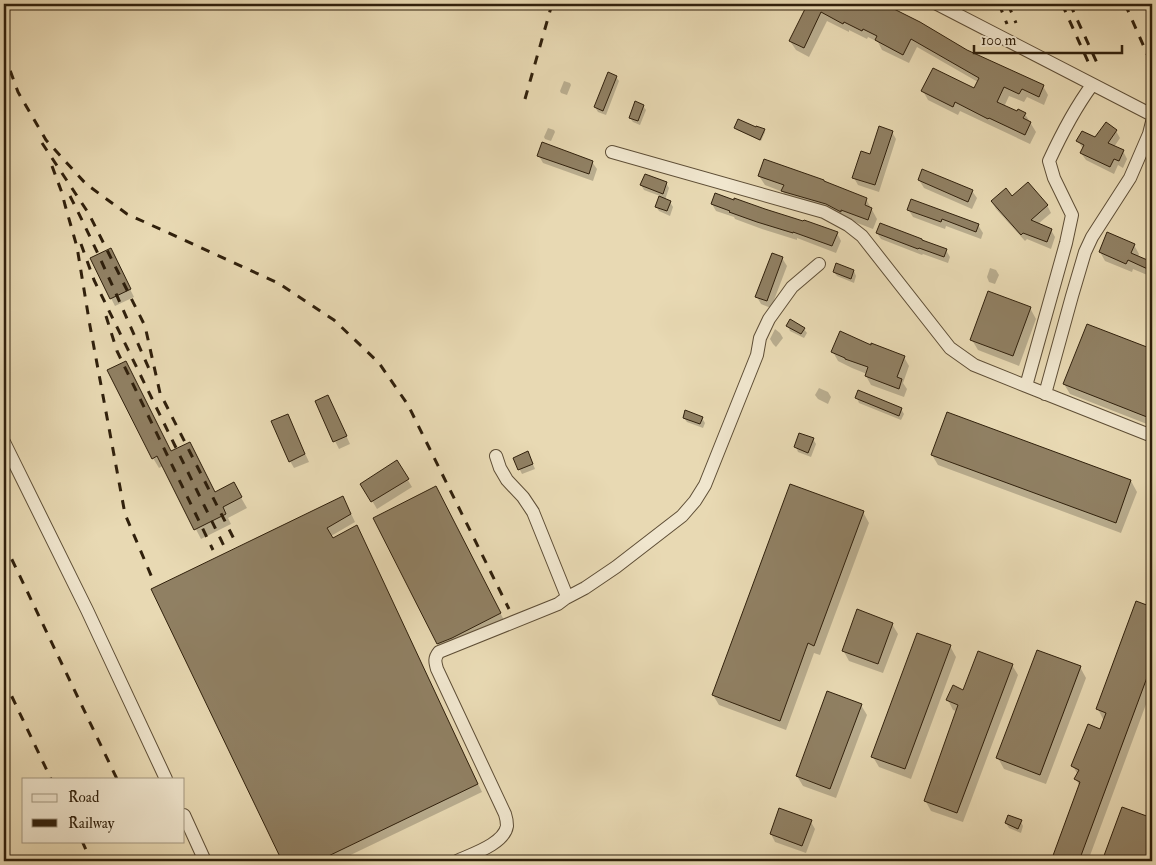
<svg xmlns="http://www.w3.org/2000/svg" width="1156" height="865" viewBox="0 0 1156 865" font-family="'IM FELL Double Pica',serif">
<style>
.shadow{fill:#0003}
.building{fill:#908063;stroke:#30200c}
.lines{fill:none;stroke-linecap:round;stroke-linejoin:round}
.minor-casing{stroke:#5e4e36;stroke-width:14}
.minor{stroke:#f0e6ce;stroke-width:12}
.rail{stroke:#30200c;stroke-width:3;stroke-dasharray:9 9;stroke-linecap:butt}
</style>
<rect width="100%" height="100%" fill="#e8d9b3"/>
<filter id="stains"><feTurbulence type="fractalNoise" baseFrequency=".004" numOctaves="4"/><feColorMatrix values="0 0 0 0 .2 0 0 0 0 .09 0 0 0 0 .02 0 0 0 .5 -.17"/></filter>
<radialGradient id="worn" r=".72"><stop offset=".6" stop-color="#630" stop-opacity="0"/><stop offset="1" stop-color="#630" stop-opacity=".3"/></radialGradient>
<path class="shadow" d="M809,4h63l94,47 77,35 5,9 -4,10 -17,-8 -3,5 -15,-6 -5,11 21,7 11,18 -6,12 -70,-33 -2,4 -30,-15 -5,-9 51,-1 4,-8 -61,-35 -8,16 -27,-13 -4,-8 -10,-5 -1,2 -18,-9v2l-22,-11 -18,36 -13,-7 -6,-9z
M953,4h17l1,3 -9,4 -8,-5z
M616,77l3,4 -13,34 -8,-3 -3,-5z
M564,81l6,2 1,2 -4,10 -6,-2 -1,-2z
M643,106l3,4 -6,15 -7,-3 -3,-4z
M548,128l6,2 1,2 -4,9 -6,-2 -1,-2z
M735,128l29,2 1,2 -4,9 -24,-11z
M1116,131l4,7 -6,9 9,4 4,8 -4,9 -5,-3 -4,9 -28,-14 -5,-7 2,-4 -5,-8 18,-2z
M892,132l4,7 -17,53 -21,-7 -4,-7z
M539,156l53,6 5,7 -4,12 -50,-18z
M759,176l107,23 11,20 -4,10 -26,-10 -59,-18 -5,-9 -18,-7z
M919,180l53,11 5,7 -5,11 -48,-21z
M666,183l3,5 -4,12 5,2 3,5 -3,9 -11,-5 -3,-5 4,-10 -16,-6 -3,-5z
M1012,198l35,7 4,8 -13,11 13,6 4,7 -4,12 -24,-10 -2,2 -29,-32 -4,-7z
M712,204l125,29 4,8 -5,12 -39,-15v2l-35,-11 -27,-10 -1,-2 -18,-6z
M908,209l70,16 5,8 -2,6 -35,-13 -1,3 -32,-12z
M877,233l69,17 4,7 -2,6 -25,-9 -1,1 -41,-16z
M1134,245l5,9 -1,3 14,6v14l-19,-8 -1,3 -27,-11 -5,-9z
M114,257l20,40 -19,9 -24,-47z
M782,258l5,8 -16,42 -10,-4 -4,-7z
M837,265l17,6 2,5 -2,7 -17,-7 -3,-4z
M990,268l6,2 3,5 -4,9 -6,-2 -2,-5z
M1030,308l6,11 -17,47 -41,-16 -6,-10z
M1087,325l65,26v75l-82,-32 -6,-10z
M788,326l16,3 3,4 -3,5 -14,-7z
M775,329l5,4 3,5 -7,9 -3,-3 -3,-5z
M871,347l33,10 5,9 -6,17 4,6 -3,8 -33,-12 -5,-9 1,-2 -15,-6 -14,-7 -5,-9z
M131,373l40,80 44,40 24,1 8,14 -19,10 3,6 -30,15 -38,-73 -4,2 -6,-10z
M819,388l9,4 3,5 -3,7 -10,-5 -3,-4z
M857,398l44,11 3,5 -3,6 -42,-17z
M332,405l18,39 -11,5 -4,-8z
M948,414l183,67 6,11 -16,41 -183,-68 -6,-10z
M684,418h18l3,5 -2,5 -16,-6z
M291,423l18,39 -15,6 -4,-7z
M813,439l3,5 -5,13 -13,-5 -2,-5z
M530,457l5,12 -13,5 -8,-16z
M397,462l15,25 -35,22 -15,-25z
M441,497l65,127 -62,30 -6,-10z
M347,505l8,17 -24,14 1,3 29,-4 121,257 -144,69h-54l-131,-271z
M863,512l6,11 -49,132 -6,-2 -28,77 -67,-25 -6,-10z
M1137,603l15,6v79l-64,173h-36l28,-74 -4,-8 2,-4 -5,-9 28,-35 4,-11 -2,-1 -5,-10z
M892,624l6,10 -15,39 -34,-12 -6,-11z
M950,646l6,11 -45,122 -32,-12 -6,-10z
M1012,665l6,10 -55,147 -32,-11 -6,-11 32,-89 -4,-1 -5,-10z
M1080,667l6,11 -40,106 -42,-15 -6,-11z
M861,705l6,10 -31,83 -33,-12 -6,-10z
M1123,808l29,11v42h-49z
M811,822l4,7 -9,24 -31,-11 -4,-8z
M1021,822l2,4 -2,7 -12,-5 -3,-5z"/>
<path class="building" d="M804,4h71l11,5 2,-3 32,16 47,28 77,35 -5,12 -17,-8 -3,5 -15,-7 -7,15 20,9 1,-2 8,4 -3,5 8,4 -6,13 -36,-17 -1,1 -33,-17 -2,5 -32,-16 12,-23 41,20 5,-10 -68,-39 -8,16 -28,-15 2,-4 -14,-7 -1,2 -18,-9 -1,2 -22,-12 -17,36 -15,-7 18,-36z
M608,72l9,4 -14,35 -9,-4z
M635,101l9,4 -6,16 -9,-3z
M738,119l18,8v-1l9,3 -5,11 -26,-12z
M1106,122l11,8 -9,13 16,7 -5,11 -5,-2 -4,8 -30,-14 4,-8 -8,-4 6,-10 13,6z
M879,126l14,5 -18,54 -23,-7 9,-27 9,3z
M542,142l51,19 -4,13 -52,-18z
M764,159l60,21v1l43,17 -2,7 7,3 -4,12 -27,-10v2l-15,-8 -45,-13 3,-6 -26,-9z
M922,169l51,21 -5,12 -50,-22z
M645,174l22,8 -4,12 -23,-9z
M1028,182l20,23 -17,15 21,9 -5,13 -24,-9 -2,2 -30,-34 15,-13 6,8z
M715,193l19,7v-2l31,11 38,12 1,-1 34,12 -6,14 -39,-14v1l-36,-11 -28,-10 1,-1 -19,-7z
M659,196l12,5 -4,10 -12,-4z
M911,199l68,25 -3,8 -34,-13 -1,3 -34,-12z
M880,223l42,16v1l25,9 -3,8 -25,-9 -1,1 -42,-16z
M1107,232l28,12 -4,9 21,9v9l-24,-11 -2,4 -27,-12z
M111,248l20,41 -21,10 -20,-41z
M772,253l11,4 -16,44 -12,-4z
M836,263l18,7 -3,9 -18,-7z
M988,291l43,16 -18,49 -43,-16z
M790,319l15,9 -4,6 -15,-8z
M1087,324l65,25v70l-89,-35z
M840,331l31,14v-2l34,13 -8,21 5,2 -3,10 -34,-13 3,-9 -23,-8v-1l-14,-6z
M126,361l45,90 19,-9 25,50 19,-10 8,15 -19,10 3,7 -32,16 -37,-74 -5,3 -45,-89z
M858,390l44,18 -3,8 -44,-18z
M328,395l19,41 -14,6 -18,-41z
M685,410l18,7 -3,7 -17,-6z
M947,412l184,68 -15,43 -185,-68z
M288,414l17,40 -16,8 -18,-41z
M799,433l15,5 -6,15 -14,-6z
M528,451l5,13 -15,6 -5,-12z
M397,460l12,19 -38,23 -11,-18z
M790,484l74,27 -50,135 -6,-3 -28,78 -68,-26z
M436,486l65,127 -49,25 -15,6 -64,-126z
M343,496l8,18 -24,14 6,10 24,-13 121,259 -160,77h-36l-131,-272z
M1136,601l16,6v57l-73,197h-28l29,-79 -6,-3 5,-9 -8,-4 17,-42 12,5 6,-16 -10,-4z
M857,609l36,14 -15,41 -36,-13z
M917,633l34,12 -46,124 -34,-12z
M1037,650l44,16 -41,109 -44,-17z
M978,651l35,13 -56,149 -33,-12 34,-96 -12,-5 7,-15 10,5z
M827,691l35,13 -32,85 -34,-13z
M1122,807l30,11v43h-50z
M779,808l33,12 -10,26 -32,-12z
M1008,815l14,5 -4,9 -13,-6z"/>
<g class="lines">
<defs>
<path id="minor" d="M937,4l215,111
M612,152l212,60 24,13 14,11 88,112 24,17 52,21 126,50
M1026,386l40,-143 6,-28 -18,-37 -5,-17c12,-26 26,-53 43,-76
M1045,394l27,-98 13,-44 7,-15 38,-59 19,-44 3,-12
M4,442l83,168 79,169
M566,598l19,-10 31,-21 66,-51 13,-15 10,-16 52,-130 3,-17 9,-19 23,-32 27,-23
M184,815l21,46
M457,861c15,-7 47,-17 50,-35 0,-4 -1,-9 -2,-12l-68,-145c-2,-7 -3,-11 2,-17l119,-48 8,-6v-4l-33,-82 -10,-15 -16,-17 -7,-12 -4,-12"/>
</defs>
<use href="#minor" class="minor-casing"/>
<use href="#minor" class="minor"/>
<path class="rail" d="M999,4l8,20
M1008,4l8,19
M1062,4l28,62
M1070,4l28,61
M1125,4l27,61
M4,54l14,38 28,48 40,44 41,30 151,69 56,37 45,43 29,42 101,204
M525,99l27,-95
M42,143l47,71 56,112 15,67 76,150
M52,166l10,27 3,12 12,42 13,79 35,188 28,66
M70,196c29,57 54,116 80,175
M81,244l13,36 130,266
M106,316l11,35 96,199
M4,543l113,236
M4,680l47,99
M82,841l9,20"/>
</g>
<rect width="1156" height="865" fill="none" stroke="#e8d9b3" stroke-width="20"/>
<rect x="5" y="5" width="1146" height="855" fill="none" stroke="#30200c" stroke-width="2.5"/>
<rect x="10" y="10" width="1136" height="845" fill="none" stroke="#30200c"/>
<rect x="22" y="778" width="162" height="65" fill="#f0e6ce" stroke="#a39780"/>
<rect x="32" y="794" width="25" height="8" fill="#f0e6ce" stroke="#a39780"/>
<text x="68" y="802" font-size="15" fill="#30200c">Road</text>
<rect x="32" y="819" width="25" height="8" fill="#30200c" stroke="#a39780"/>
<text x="68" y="828" font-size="15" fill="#30200c">Railway</text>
<path d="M974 45v8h148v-8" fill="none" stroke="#30200c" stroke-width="2.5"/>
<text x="981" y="45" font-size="15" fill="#30200c" stroke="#f0e6ce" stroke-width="4" paint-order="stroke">100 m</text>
<rect width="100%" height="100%" filter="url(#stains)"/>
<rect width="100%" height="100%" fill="url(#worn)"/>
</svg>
